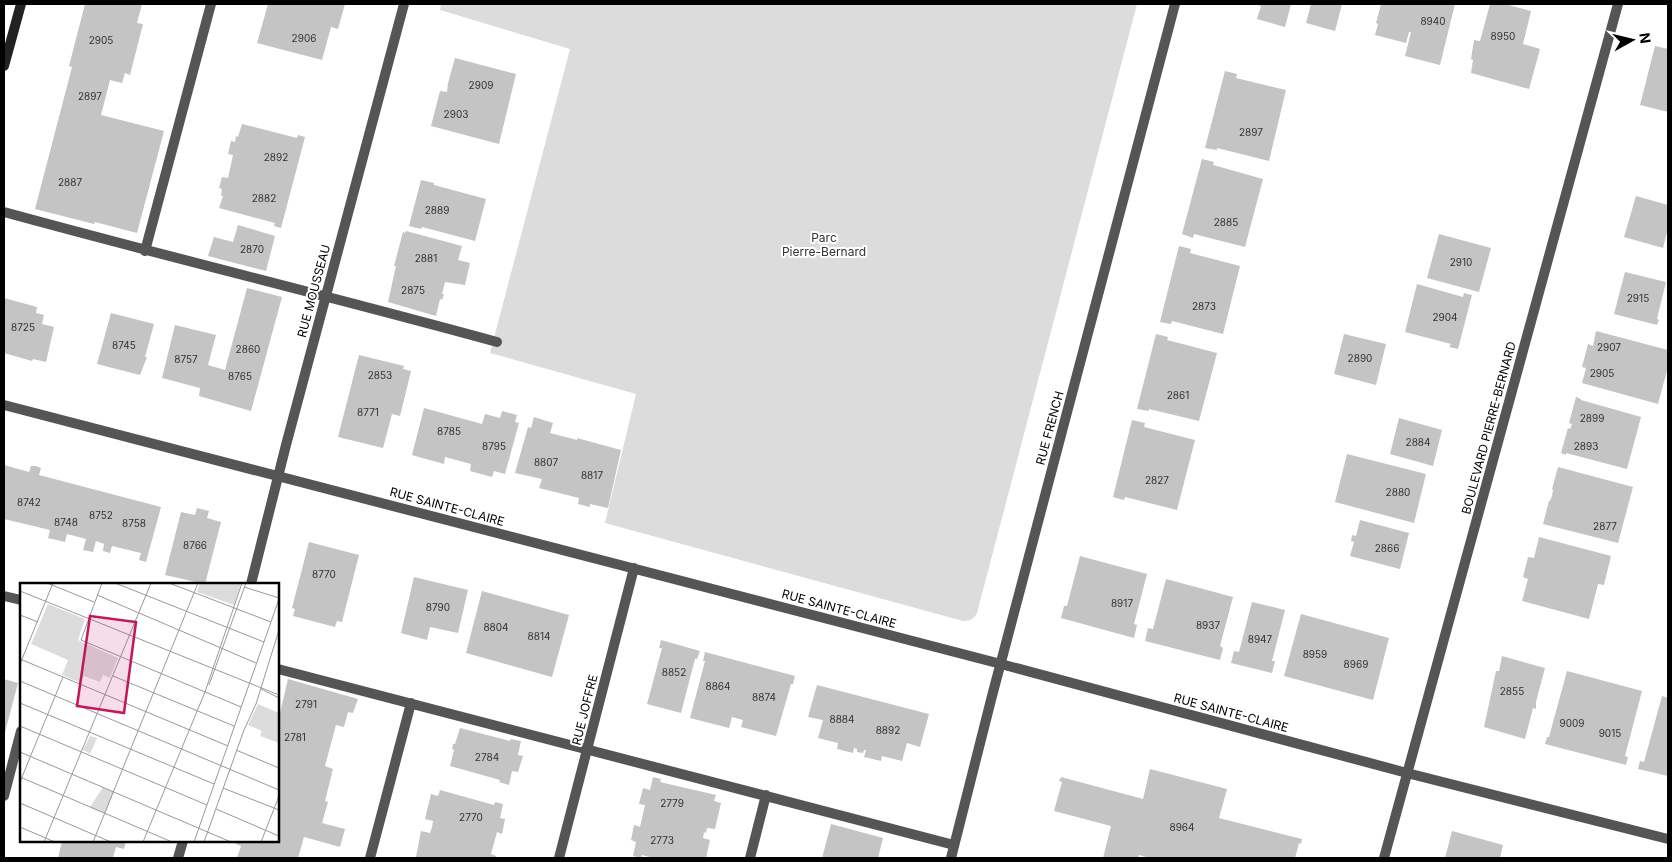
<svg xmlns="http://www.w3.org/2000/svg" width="1672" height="862" viewBox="0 0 1672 862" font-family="Inter,sans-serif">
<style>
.green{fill:#dcdcdc}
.building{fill:#c4c4c4}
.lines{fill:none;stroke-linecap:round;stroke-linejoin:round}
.lane{stroke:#555;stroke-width:10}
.street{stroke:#555;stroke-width:10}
.secondary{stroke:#222;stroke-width:10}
.labels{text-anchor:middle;stroke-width:4;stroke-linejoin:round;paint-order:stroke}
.number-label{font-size:10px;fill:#313131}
.park-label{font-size:12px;fill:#333;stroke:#fff}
.street-label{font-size:12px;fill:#000;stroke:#fff}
.inset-road{fill:none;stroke:#999;stroke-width:1}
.view{fill:#c2185b;fill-opacity:0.15;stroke:#c2185b;stroke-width:2.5}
.inset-edge{fill:none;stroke:#000;stroke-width:2.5}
</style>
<rect width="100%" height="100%" fill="#fff"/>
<path class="green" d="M441,4h696l-160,609c-3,6 -7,8 -14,8l-358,-98 31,-129 -146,-41 80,-304 -130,-39z"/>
<path class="building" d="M85,4h57l-5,19 6,1 -13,51 -5,-2 -3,10 -12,-3 -9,35 63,16 -27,102 -42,-11 -1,2 -59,-15 37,-142 -3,-1z
M268,4h77l-7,25 -7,-2 -9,33 -65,-17z
M1254,4h37l-6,23 -28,-8 4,-13z
M1311,4h31l-7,27 -29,-8z
M1381,4h74l-15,61 -35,-9 6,-24h-2l-3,11 -31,-8 3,-11 -2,-1z
M1490,4h15l26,7 -8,33 17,5 -11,40 -58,-16 2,-13 -2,-1 3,-19 6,1z
M1655,46l13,3v63l-28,-7z
M455,58l61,16 -17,70 -68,-18 9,-35 7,1 1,-9z
M1225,71l12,3 -1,4 50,12 -17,71 -52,-13v2l-12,-2z
M242,124l55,14 1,-3 7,2 -24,91 -7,-2 1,-3 -56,-15 4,-12h-2l1,-7 -3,-1 3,-11 6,1 5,-23 -5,-1 3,-13 4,1 1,-6 2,1z
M1202,159l12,3 -1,3 50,14 -18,68 -51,-13 -1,4 -11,-4z
M421,180l13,3v2l52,14 -11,42 -53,-14 -1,2 -12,-3z
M1636,196l32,9v23l-5,20 -39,-11z
M238,225l37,11 -9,35 -58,-15 6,-19 19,5z
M406,231l56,15 -4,14 12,3 -5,22 -20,-3 -3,12h2l-2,6 -2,-1 -4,17 -48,-14 8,-36h-2l9,-34 2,1z
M1439,234l52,14 -12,44 -52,-14z
M1179,246l12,3 -1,4 50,13 -17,68 -51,-13 -1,3 -11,-2z
M1625,272l41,10 -9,37 2,1 -2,5 -43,-11z
M1417,284l46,13 1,-4 8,2 -14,54 -9,-2 2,-3 -46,-12z
M247,288l35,9 -31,114 -52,-15 1,-8 -38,-10 13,-53 41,10 -8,30 17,5z
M4,298l33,9 -1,6 8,2 -2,9 12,3 -8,35 -13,-3 -1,2 -28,-8z
M111,313l43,11 -9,33h2l-7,18 -43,-11z
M1596,331l72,19v17l-10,37 -76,-21 4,-15 -4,-1 6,-23 5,2z
M1156,334l12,3 -1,3 50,13 -18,68 -50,-12v2l-12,-2z
M1344,334l42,10 -10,41 -42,-11z
M359,355l45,11 -1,3 8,2 -11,45 -8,-2 -9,34 -45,-11z
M1576,397l5,2v1l60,17 -14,52 -61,-16v2l-5,-2 7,-25 2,1 1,-2 1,-3 -3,-1z
M424,408l58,16 3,-10 15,4 2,-7 15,4 -2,7 4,1 -14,51 -11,-3 -2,6 -22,-6 1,-7 -26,-7 -1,7 -32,-9z
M534,417l19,6 -3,10 27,7v-2l44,12 -13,58 -18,-4v3l-12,-3 1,-6 -40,-10 3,-9 -27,-6 13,-46 3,1z
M1399,418l43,12 -9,36 -43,-12z
M1132,420l13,3 -1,4 51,13 -18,70 -52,-13 -1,3 -11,-3z
M1347,454l79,20 -12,49 -79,-21z
M4,465l25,7 2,-6h5l5,2 -2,7 122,32 -15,55 -7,-2 2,-7 -29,-7 -2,7 -7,-2 1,-7 -8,-3 -3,11 -10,-2 3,-11 -19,-5 -2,8 -17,-4 2,-8 -46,-11z
M1558,467l75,20 -15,56 -75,-19 6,-23h1l2,-5 1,-6 -1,-1z
M197,508l12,3 -2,7 14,4 -16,62 -40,-9 16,-63 14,3z
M1360,520l49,13 -9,36 -50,-13 4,-14 -3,-1 1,-6 4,1z
M1539,537l72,19 -7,29 -6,-1 -9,35 -67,-18 6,-22 -5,-2 5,-20 6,1z
M309,542l50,13 -17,67 -5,-1 -2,6 -42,-11 2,-7 -3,-1z
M1080,556l67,18 -13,50 3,1 -3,13 -73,-20 3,-12h3z
M414,577l54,13 -10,43 -28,-6 -3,13 -26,-7z
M1166,579l67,18 -13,49 3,2 -3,12 -75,-19 3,-13 5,1z
M482,591l87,24 -17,62 -86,-24z
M1252,602l33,8 -13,51h3l-3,12 -41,-10 3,-12 5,1z
M1301,614l88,24 -16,62 -89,-24z
M661,640l39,11 -3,8h-2l-14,54 -34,-9 15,-56h-3z
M705,652l90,24 -2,8h-2l-15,52 -35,-9 2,-7 -11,-3 -3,11 -39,-10 15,-57h-2z
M1502,656l43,12 -9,34v7l-3,-1 -8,31 -41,-12 12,-56h3z
M1567,671l75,20 -17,65 3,1 -2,8 -81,-21 2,-7h2z
M4,679l14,4 -14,53z
M288,679l70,20 -5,14 -5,-1 -4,15 -8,-2 -11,41 8,3 -8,32 3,1 -6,21 23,6 -5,18 -36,-10 -6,21h-61l4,-12 -5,-2v-3h42v-120z
M817,685l112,29 -9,33 -13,-4 -5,18 -20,-5 -1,5 -17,-4 2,-7h-2l-1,3 -6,-1v-3l-3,-1 -1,5 -16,-4 1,-6 -20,-5 5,-18 -15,-3z
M1662,696l6,2v78l-30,-7 2,-8 4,1z
M460,728l50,13 1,-2 10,2 -3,14 5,1 -5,16 -6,-1 -3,14 -10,-3 1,-2 -50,-14 4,-16 -2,-1 1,-5h2z
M1150,769l77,20 -8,29 83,21 -1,5 -2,-1 -4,15h-145l-11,-3 -1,3h-35l8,-32 -57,-15 8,-29 -3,-1 2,-4 82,22z
M653,777l8,2 -1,3 56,13 -2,6 7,2 -6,26 -8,-1 -1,5 -2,-1 -1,6 7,2 -4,18h-52l-12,-3 -1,3 -8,-2 3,-14 -5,-2 3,-15 6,2 5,-22 -6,-1 4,-16 7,2z
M440,790l54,15 1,-3 8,2 -3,14 5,1 -3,15 -5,-2 -6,22 5,2v2h-76l-4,-1 5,-26 9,2 2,-6 1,-6 -8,-2 6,-25 7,2z
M831,824l52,14 -5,20h-56z
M1452,831l51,14 -3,13h-55z
M62,841h64l-2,8 -8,-2 -3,11h-55z"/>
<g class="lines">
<path class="lane" d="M4,212c164,45 329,85 493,130
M145,251l66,-247
M4,596l17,4
M278,669l676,176
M4,796l17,-65
M370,858l41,-155
M750,858l16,-63"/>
<path class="street" d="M4,405l997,259 406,109 261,66
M251,584l35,-139 118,-441
M178,858l5,-17
M559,858l75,-290
M951,858l41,-162 183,-692
M1384,858l234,-854"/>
<path class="secondary" d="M4,66l17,-62"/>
</g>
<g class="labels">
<g class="number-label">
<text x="1433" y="25">8940</text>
<text x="1503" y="40">8950</text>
<text x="304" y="42">2906</text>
<text x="101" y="44">2905</text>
<text x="481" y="89">2909</text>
<text x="90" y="100">2897</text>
<text x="456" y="118">2903</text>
<text x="1251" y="136">2897</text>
<text x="276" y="161">2892</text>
<text x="70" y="186">2887</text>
<text x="264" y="202">2882</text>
<text x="437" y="214">2889</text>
<text x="1226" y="226">2885</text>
<text x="252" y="253">2870</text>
<text x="426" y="262">2881</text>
<text x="1461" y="266">2910</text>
<text x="413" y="294">2875</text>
<text x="1638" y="302">2915</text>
<text x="1204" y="310">2873</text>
<text x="1445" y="321">2904</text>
<text x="23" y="331">8725</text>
<text x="124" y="349">8745</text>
<text x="1609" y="351">2907</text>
<text x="248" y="353">2860</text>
<text x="1360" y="362">2890</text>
<text x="186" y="363">8757</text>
<text x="1602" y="377">2905</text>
<text x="380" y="379">2853</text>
<text x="240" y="380">8765</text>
<text x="1178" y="399">2861</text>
<text x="368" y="416">8771</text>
<text x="1592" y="422">2899</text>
<text x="449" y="435">8785</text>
<text x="1418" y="446">2884</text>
<text x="494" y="450">8795</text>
<text x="1586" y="450">2893</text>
<text x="546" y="466">8807</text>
<text x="592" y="479">8817</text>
<text x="1157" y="484">2827</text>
<text x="1398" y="496">2880</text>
<text x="29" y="506">8742</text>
<text x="101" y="519">8752</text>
<text x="66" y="526">8748</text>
<text x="134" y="527">8758</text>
<text x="1605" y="530">2877</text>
<text x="195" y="549">8766</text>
<text x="1387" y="552">2866</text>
<text x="324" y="578">8770</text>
<text x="1122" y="607">8917</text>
<text x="438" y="611">8790</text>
<text x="1208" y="629">8937</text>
<text x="496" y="631">8804</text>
<text x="539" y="640">8814</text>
<text x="1260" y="643">8947</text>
<text x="1315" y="658">8959</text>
<text x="1356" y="668">8969</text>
<text x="674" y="676">8852</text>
<text x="718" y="690">8864</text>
<text x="1512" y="695">2855</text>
<text x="764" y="701">8874</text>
<text x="306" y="708">2791</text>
<text x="842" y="723">8884</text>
<text x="1572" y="727">9009</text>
<text x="888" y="734">8892</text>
<text x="1610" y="737">9015</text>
<text x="295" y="741">2781</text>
<text x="487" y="761">2784</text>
<text x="672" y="807">2779</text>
<text x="471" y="821">2770</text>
<text x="1182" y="831">8964</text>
<text x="662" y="844">2773</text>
</g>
<g class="park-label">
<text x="824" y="242">Parc<tspan x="824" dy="14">Pierre-Bernard</tspan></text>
</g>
<g class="street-label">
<text transform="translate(314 291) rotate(-75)" y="4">RUE MOUSSEAU</text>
<text transform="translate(1050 428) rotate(-75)" y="4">RUE FRENCH</text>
<text transform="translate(1489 428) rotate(-75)" y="4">BOULEVARD PIERRE-BERNARD</text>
<text transform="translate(447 507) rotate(15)" y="4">RUE SAINTE-CLAIRE</text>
<text transform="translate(839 609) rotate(15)" y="4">RUE SAINTE-CLAIRE</text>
<text transform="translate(585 710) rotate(-76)" y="4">RUE JOFFRE</text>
<text transform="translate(1231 713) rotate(15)" y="4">RUE SAINTE-CLAIRE</text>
</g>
</g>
<g transform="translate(20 583)">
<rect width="259" height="259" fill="#fff"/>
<path d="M180,0h41l-7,22 -37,-13zM28,21l37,15 -7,21 40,18 -8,20 -7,-3 -3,7 -16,-6 -3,7 -19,-8 6,-15 -37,-16zM238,121l21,9v30l-19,-7 2,-5 -14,-6zM70,153l7,2 -7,16 -7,-4zM83,204l11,5 -9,22 -15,-7z" fill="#dcdcdc"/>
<path class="inset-road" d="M27,0l47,19M82,0l-21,57 160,67M95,0l149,59M149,0l102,39M224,4l35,11M0,8l259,104M77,12l159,68M0,32l18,7M0,76l208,87M0,81l33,-81M93,93l121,50M0,98l259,109M189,102l37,-102M241,106l18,9M0,120l194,81M0,143l187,79M216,167l43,18M0,169l211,90M0,194l152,65M0,199l43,-105M203,205l56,22M0,220l91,39M196,226l63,27M0,244l35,15M24,259l107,-259M73,259l105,-259M123,259l62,-150 37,-109M174,259l85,-243M184,259l40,-112 12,-26 23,-74M241,259l18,-46"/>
<path class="view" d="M70,33l46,6 -12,91 -47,-7z"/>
<rect width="259" height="259" class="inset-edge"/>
</g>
<rect width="1672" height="862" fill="none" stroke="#000000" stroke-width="10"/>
<g transform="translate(1632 40) rotate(82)" stroke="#ffffff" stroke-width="4" paint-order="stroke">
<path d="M0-4L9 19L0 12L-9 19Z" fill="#000000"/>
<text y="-8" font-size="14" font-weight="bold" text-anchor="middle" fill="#000000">N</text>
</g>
</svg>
